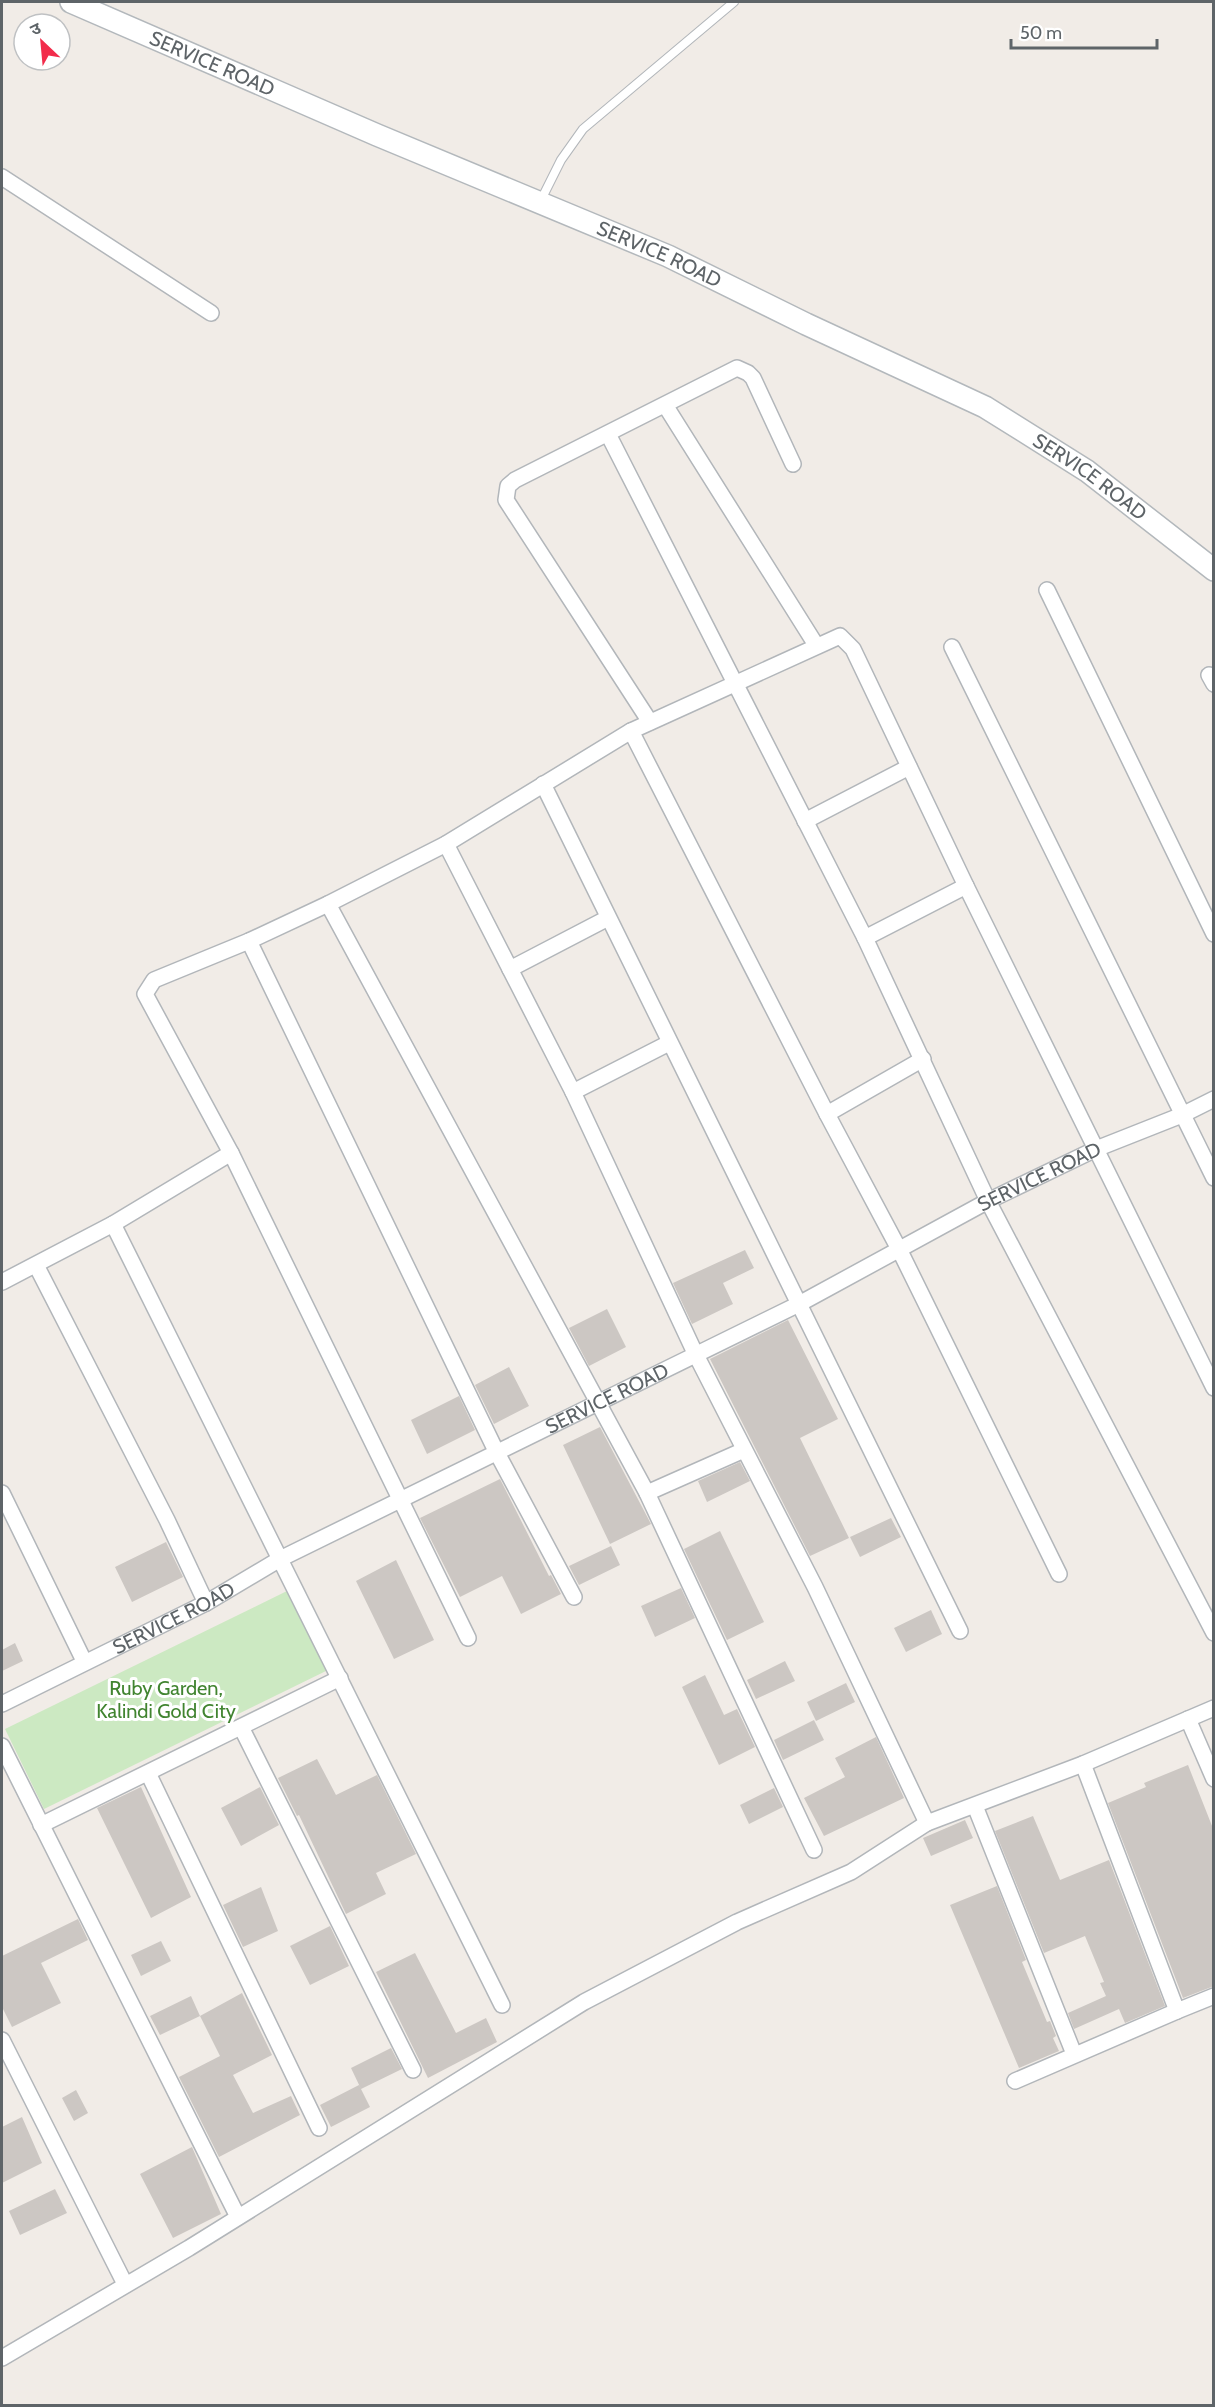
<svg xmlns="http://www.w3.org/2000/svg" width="1215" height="2407" viewBox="0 0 1215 2407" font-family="Cabin,'Noto Sans Devanagari',sans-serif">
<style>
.green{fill:#cce9c2}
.building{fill:#ccc7c3}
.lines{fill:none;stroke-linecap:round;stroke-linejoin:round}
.lane-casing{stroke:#b2b6ba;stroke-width:10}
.street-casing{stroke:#b2b6ba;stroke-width:18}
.secondary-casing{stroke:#b3b8bc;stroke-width:24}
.lane{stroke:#fff;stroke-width:8}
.street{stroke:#fff;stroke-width:15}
.secondary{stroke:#fff;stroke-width:21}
.labels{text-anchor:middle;stroke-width:6;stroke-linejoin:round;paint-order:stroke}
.street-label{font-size:20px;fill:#5e6468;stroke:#fff}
.park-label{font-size:20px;fill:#418430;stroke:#fff}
</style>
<rect width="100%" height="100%" fill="#f1ece7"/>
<path class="green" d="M289,1590l39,80 -284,139 -39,-80z"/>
<path class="building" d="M745,1250l9,18 -31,15 10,21 -41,20 -19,-41z
M607,1309l19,38 -37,19 -20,-38z
M788,1320l50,99 -38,19 49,100 -39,18 -100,-197z
M509,1367l20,39 -35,18 -19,-39z
M459,1396l16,34 -48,24 -16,-34z
M600,1427l51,97 -41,20 -47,-99z
M740,1462l10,19 -43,21 -9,-21z
M500,1479l49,97 2,-1 10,19 -40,20 -19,-38 -42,21 -40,-79z
M891,1518l10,19 -41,20 -10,-20z
M720,1531l44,91 -37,18 -43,-91z
M166,1542l17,35 -51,25 -17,-35z
M611,1546l9,19 -41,20 -10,-19z
M396,1560l38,80 -40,19 -38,-78z
M681,1588l14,30 -40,19 -14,-31z
M931,1610l11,24 -36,18 -12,-24z
M15,1643l8,18 -21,10v-21z
M785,1661l10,20 -39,18 -9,-19z
M705,1675l19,40 13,-6 18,38 -36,18 -37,-78z
M846,1683l9,19 -39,19 -9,-19z
M814,1720l10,20 -41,20 -9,-20z
M876,1737l28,61 -80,38 -20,-38 41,-21 -10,-19z
M317,1759l19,36 41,-20 39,79 -40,19 10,21 -40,20 -47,-99 -2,1 -19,-38z
M1188,1765l26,66v155l-31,12 -75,-195 38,-16 -2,-4z
M141,1787l50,110 -40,21 -54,-110z
M260,1787l19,38 -38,21 -20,-38z
M774,1788l9,19 -34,17 -9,-19z
M1033,1816l27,64 49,-20 56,146 -40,17 -6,-14 -45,20 -6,-16 38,-17 -6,-13 4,-1 -19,-46 -41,17 -49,-122z
M965,1820l8,18 -42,18 -8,-18z
M997,1886l29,74 -4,2 25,60 3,-1 6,15 -3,2 6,13 -40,17 -69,-163z
M261,1887l17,44 -35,16 -20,-42z
M78,1919l10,21 -47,23 20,40 -49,24 -10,-20v-51z
M330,1926l19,40 -39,19 -20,-39z
M161,1941l10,20 -30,15 -10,-21z
M415,1953l41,80 30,-15 11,24 -69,36 -52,-106z
M242,1993l30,62 -39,20 20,38 38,-17 9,19 -81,42 -40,-80 41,-21 -20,-40z
M191,1996l9,20 -40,19 -10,-19z
M391,2048l11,21 -41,20 -10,-21z
M359,2085l11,22 -39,20 -11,-22z
M76,2090l12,23 -14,8 -12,-23z
M22,2117l20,46 -40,20v-56z
M192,2147l29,67 -48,24 -33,-64z
M55,2189l12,24 -47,22 -11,-24z"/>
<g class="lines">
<defs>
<path id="lane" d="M540,202l21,-42 22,-31 151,-127"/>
<g id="street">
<path d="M2,177l209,136"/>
<path d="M665,405l151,240"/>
<path d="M608,434l257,504 123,263 226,432"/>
<path d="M1047,590l167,344"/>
<path d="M952,647l262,531"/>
<path d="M1209,675l5,9"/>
<path d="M650,722l-144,-222 2,-14 7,-6 222,-112 11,5 5,5 40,86"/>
<path d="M631,731l196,383 73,137 159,323"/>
<path d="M543,784l417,847"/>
<path d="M805,821l104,-54"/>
<path d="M446,844l127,248 122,261 120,234 112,236"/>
<path d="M328,904l319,589 167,357"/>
<path d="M865,938l101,-52"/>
<path d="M249,941l247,510 78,146"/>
<path d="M510,969l98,-51"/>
<path d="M573,1092l96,-49"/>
<path d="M827,1114l96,-55"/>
<path d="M113,1224l389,781"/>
<path d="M36,1265l131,255 39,83"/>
<path d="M2,1282l111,-58 118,-71"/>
<path d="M2,1493l82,168"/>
<path d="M647,1493l97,-43"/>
<path d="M468,1638l-237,-485 -86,-159 9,-14 95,-39 79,-37 118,-60 185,-113 209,-95 13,13 113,237 248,502"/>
<path id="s1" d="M2,1704l204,-101 74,-44 519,-255 189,-103 108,-52 86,-34 32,-16"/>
<path d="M1188,1719l26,60"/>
<path d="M241,1727l172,343"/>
<path d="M2,1746l236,471"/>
<path d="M1083,1764l94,247 37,-15"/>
<path d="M148,1773l171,355"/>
<path d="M975,1806l99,248"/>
<path d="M41,1825l299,-147"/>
<path d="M2,2040l123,244"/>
<path d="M1015,2081l162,-70"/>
<path d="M2,2358l187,-110 395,-246 153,-80 114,-50 76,-49 156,-59 131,-56"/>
</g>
<g id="secondary">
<path id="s2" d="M71,2l306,133 291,121 138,68 179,83 102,64 127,99"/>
</g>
</defs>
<use href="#lane" class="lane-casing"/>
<use href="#street" class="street-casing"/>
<use href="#secondary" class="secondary-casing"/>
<use href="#lane" class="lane"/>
<use href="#street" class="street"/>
<use href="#secondary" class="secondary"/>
</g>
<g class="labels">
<g class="street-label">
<text dy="7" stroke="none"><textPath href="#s2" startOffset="154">SERVICE ROAD</textPath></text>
<text dy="7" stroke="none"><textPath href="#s2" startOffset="640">SERVICE ROAD</textPath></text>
<text dy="7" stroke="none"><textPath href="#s2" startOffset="1126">SERVICE ROAD</textPath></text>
<text dy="7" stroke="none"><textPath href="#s1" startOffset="1164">SERVICE ROAD</textPath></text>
<text dy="7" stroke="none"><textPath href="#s1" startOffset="678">SERVICE ROAD</textPath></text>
<text dy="7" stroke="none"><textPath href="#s1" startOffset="192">SERVICE ROAD</textPath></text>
</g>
<g class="park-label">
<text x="166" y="1695">Ruby Garden,<tspan x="166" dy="23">Kalindi Gold City</tspan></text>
</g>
</g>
<rect width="1215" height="2407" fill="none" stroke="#5e6468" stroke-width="6"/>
<g transform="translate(42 42) rotate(334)"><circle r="28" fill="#ffffff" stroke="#bfc1c3" stroke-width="1.5"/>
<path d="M0-4.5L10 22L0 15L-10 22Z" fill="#f22c4b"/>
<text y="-9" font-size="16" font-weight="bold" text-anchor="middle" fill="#5e6468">उ</text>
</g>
<path d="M1011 39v9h146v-9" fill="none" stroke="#5e6468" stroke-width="3"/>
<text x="1020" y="39" font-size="18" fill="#5e6468" stroke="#ffffff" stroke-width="4.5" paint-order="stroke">50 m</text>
</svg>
